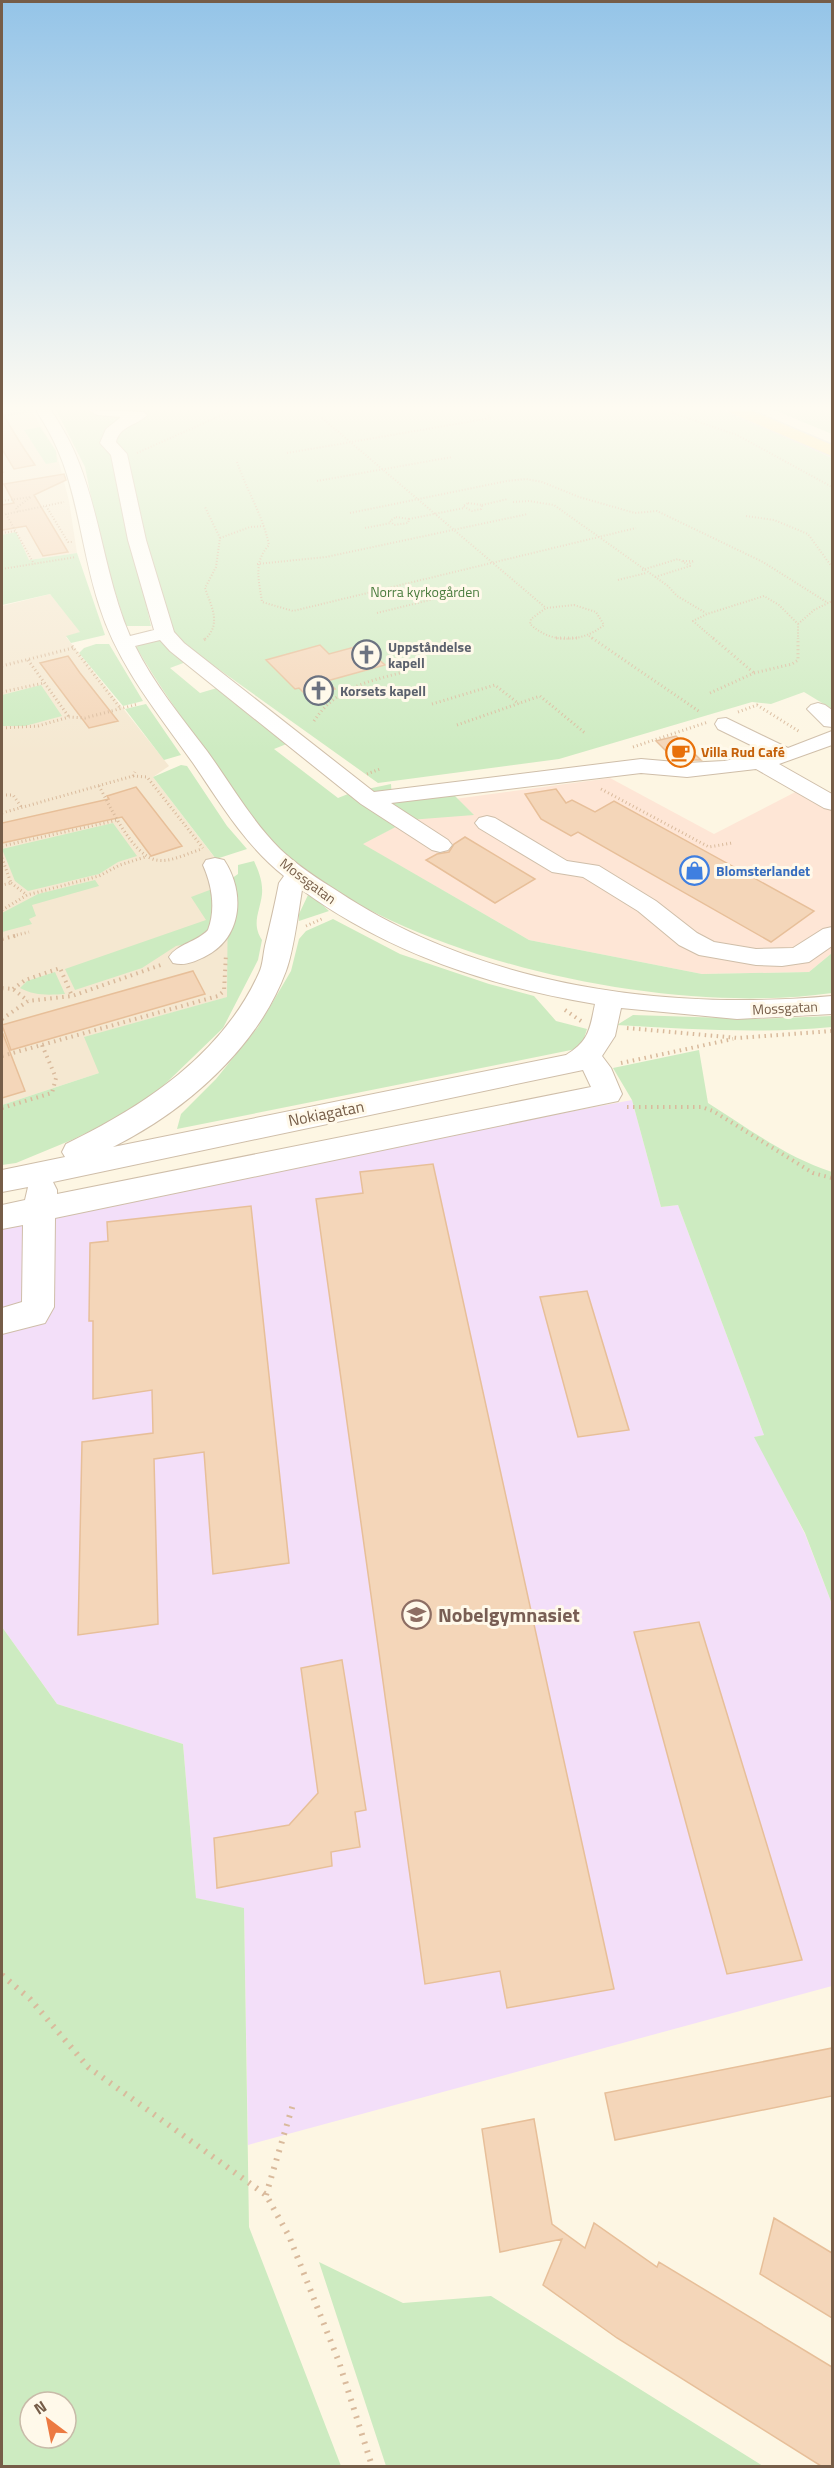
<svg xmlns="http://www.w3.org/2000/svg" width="834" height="2468" viewBox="0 0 834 2468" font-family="'Titillium Web',sans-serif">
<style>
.residential{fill:#f5e8d1}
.commercial{fill:#fee6d6}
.education{fill:#f3dff9}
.green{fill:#cdebc1;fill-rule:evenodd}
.building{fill:#f4d6b9;stroke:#e7bf99;stroke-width:1.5}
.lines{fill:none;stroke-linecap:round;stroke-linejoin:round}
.minor-casing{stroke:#cfbea9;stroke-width:2}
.major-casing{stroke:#ded8d3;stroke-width:3}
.path-far3{stroke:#d9ba9c;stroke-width:2;stroke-dasharray:1 2;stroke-linecap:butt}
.path-far2{stroke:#d9ba9c;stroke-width:3;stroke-dasharray:1 3;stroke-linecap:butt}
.path-far1{stroke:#d9ba9c;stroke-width:4;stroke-dasharray:1.5 4.5;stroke-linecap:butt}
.path{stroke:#d9ba9c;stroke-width:6;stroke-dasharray:2 7;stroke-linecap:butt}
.minor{fill:#fff;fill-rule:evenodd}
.major{fill:#ffe398;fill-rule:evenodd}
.labels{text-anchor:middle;stroke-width:6;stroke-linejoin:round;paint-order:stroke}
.far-park-label{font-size:14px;fill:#4b7d3f;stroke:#fff9ea}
.far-worship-label{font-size:14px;font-weight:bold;fill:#5b616d;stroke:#fff9ea;text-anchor:start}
.far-food-label{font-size:14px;font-weight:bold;fill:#c56008;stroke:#fff9ea;text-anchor:start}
.far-shop-label{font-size:14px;font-weight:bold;fill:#366cbe;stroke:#fff9ea;text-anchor:start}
.far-street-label{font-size:14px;fill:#765d48;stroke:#fff9ea}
.street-label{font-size:16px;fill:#765d48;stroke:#fff9ea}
.near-education-label{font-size:20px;font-weight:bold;fill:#785e54;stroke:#fff9ea;text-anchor:start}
</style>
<rect width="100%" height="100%" fill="#fdf6e3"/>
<path class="residential" d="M2,410h29l25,41 13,50 8,52 -75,11z
M50,594l31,38 -15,5 103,129 -16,11 75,98v122l-89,25 -40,51 -97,32v-499z"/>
<path class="commercial" d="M610,778l104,56 93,-48 25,9v158l-23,19 -107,2 -173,-34 -167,-96 85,-44z"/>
<path class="education" d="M632,1100l29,107 17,-2 86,230 -9,2 50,97 27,70v382l-584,159 -4,-236 -48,-11 -13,-154 -126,-40 -55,-77v-408z"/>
<path class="green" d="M56,410h669l107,48v251l-28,-17 -33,12 -19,-2 -193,57 -181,24 -203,-145 -62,-180 38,168h-25l-25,-79 -16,-80z
M774,410h58v24z
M40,427l16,24 1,11 -11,2 -22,-34z
M16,532l13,28 48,-7 28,82 -34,8 -5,-7 14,-4 -30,-38 -48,11v-70z
M159,637l27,25 -16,6 30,25 17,-5 72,55 -15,6 64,49 15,-6 38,-8 1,15 59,-7 23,23 -65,5 -46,24 166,96 173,34 107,-2 23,-19v40c-162,23 -409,-29 -538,-131 -30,-24 -51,-57 -72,-88 -30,-42 -60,-83 -86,-127z
M96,644h13l34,57 -20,5 -44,-53 5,-5z
M41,685l21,31 -37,10h-23v-31z
M146,704l35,51 -17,5 -39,-51z
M181,765l6,1 40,60 20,23 -31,10 -63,-82z
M113,823l24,33 -19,6 -19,12 -71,17 -13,-10 -13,-32z
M254,861c5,11 9,21 8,33 -2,18 -11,29 0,46l-4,20 -35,68 -61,59 -39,28 -49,24 -58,24 -14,2v-60l97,-32 -15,-36 143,-40 1,-116 10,-7v-9z
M95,880l4,6 -67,19 4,11 -7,3 3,5 -30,8v-19l36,-19z
M215,888l-3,45 -8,8 -28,5 -34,22 -67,22 -10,-21 141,-49 -15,-23z
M308,895l8,4 13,12 -30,10v-7z
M333,919l67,35 89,30 45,12 22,25 31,8 -6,19 -404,81 4,-15 35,-35 42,-52 33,-56 8,-32 7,-8z
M55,972l10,22c-17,1 -30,2 -45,-6l7,-7z
M633,1015l125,4 74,-3v11c-72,7 -143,2 -215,-2z
M699,1050l9,53c40,25 79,55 124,69v432l-27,-71 -51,-96 10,-2 -86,-230 -17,2 -29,-107 -19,-32z
M2,1627l55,77 126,40 13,154 48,10 5,319 92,239h-339zM30,2402h36v36h-36z
M319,2262l84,41 88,-7 272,170h-377z"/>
<path class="building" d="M2,413l19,31 14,21 -21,4 -12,-20z
M64,474l2,6 -32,15 34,57 -25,4 -17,-30 -24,4v-25l12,-2 -10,-19z
M320,645l9,9 33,-9 23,20 -58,16 8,8 -27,8 -9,-9 -4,1 -29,-29z
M68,656l12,17 38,48 -29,7 -49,-65z
M676,736l25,24h-26l-19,-19z
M136,787l46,59 -31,10 -29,-39 -120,26v-20l107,-24 -2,-3z
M556,789l10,14 6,-3 23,12 19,-11 200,110 -43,31 -193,-110 -7,4 -30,-17 -16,-25z
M465,837l70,42 -40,24 -69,-43 11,-6 12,-2 5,-8z
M193,971l12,23 -194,56 -9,-25z
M3,1034l22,57 -23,7v-63z
M433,1164l181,825 -107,19 -7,-37 -75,13 -109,-785 47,-6 -3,-21z
M251,1206l38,357 -76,11 -9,-122 -50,7 4,165 -80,11 4,-193 71,-9 -1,-43 -59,9v-78h-4l1,-78 18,-2 -1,-19z
M587,1291l42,139 -51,7 -38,-140z
M699,1622l103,338 -75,14 -93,-342z
M342,1660l24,150 -11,2 5,35 -29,5 1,14 -115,22 -3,-50 75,-13 29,-32 -17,-125z
M832,2048v48l-217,44 -10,-47z
M534,2119l18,105 33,24 9,-25 63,44 2,-5 173,105v99h-11l-204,-128 -74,-53 19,-46 -62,13 -18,-123z
M774,2218l58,35v65l-72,-44z"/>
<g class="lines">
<defs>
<path id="minor" d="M36,410h15c11,17 21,34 28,53 22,56 27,117 51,173l24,-6 -26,-90 -17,-85 -11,-12 6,-14 15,-12 -24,-2 -8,-5 55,2 3,3c-10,11 -27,10 -31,27l11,12 19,86 28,92 10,11 190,149 267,-33 46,4 37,-2 43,-8 -49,-24 -3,-5 3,-5 8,-1 62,30 44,-17v14l-53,19 53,30v16l-8,-2 -68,-39 -69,8 -46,-4 -250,30 57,37 4,5 -4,5 -8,2 -8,-2 -71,-46 -191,-153 -10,-11 -25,6c19,38 46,71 72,105 24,33 44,69 73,98 18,17 38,30 59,43 142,94 326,119 493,104v18l-95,5 -116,-11 -6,28 -13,20 9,12 11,26 -4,7 -563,117 -1,89 -9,16 -43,11v-26l20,-6 1,-77 -21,4v-24l23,-5 3,-13 -26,5v-22l63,-13 -3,-5 4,-8c78,-38 156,-89 193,-171 4,-8 4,-18 6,-27 5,-21 10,-42 14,-63l5,-7c-39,-31 -63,-72 -91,-113 -35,-50 -74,-96 -93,-155 -16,-47 -20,-98 -37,-145 -7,-19 -16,-36 -27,-53zM302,890c88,64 188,96 293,114 -5,25 -6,37 -29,51l-453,92c72,-36 144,-98 173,-176 8,-22 12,-57 16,-81zM583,1070l8,17 -534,107v-4l-4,-8z
M818,703l7,2 7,5v17l-8,-1 -17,-17 4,-4z
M487,816l8,2 72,43 32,5 57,35 41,32 17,9 42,7 37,-1 30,-19 9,-2v19l-23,16 -27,4 -26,-1 -57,-10 -20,-10 -41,-34 -55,-34 -31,-5 -73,-44 -4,-5 4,-5z
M215,858l9,2c22,33 18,79 -20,97 -11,5 -19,9 -31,6l-4,-6c8,-13 28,-15 39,-27 8,-21 4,-45 -5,-65l3,-5z"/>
<path id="major" d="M729,410h21l82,35v11l-101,-43z"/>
</defs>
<use href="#minor" class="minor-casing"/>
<use href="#major" class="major-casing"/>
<path class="path-far3" d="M664,410l73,25 95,52
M2,416l24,-4
M322,418l224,190
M137,453l96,-43
M287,453l204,-35 -6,-6 -14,-2
M237,462c10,29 26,54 32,83 -16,17 -10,36 -7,57l31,9 343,-83
M2,469l2,5
M317,481l135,-24
M2,501l29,-4 -15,11 2,4
M513,502l16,-1 25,4 114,81 9,10 29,17
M468,503l14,2 -1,4 -9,2 -9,-5z
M482,505l26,-6
M46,506l22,36h4
M350,513l157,-32 19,-2 16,3 37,15 56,16 22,-2 106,51 65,41
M6,514l28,50
M2,515l62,-13
M746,516l28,4 34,14 24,33
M396,517l13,2 -1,4 -14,2 -4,-4z
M409,519l55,-11
M365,528l26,-5
M2,533l14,-2
M220,538l30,-11 15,-1
M683,561h11l-6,3
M257,564l69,-7 202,-43
M2,569l74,-12
M642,570l36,-11 12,7 -35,11
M618,580l28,-7
M574,605l22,7 8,13c-22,18 -53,19 -74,-1l1,-5 15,-11z
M377,613l61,-15
M798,624l16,-14 18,-9
M589,636l5,3
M205,639c17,-15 6,-33 0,-51l11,-21 4,-29 -15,-31
M714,639l-21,-18 14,-7 57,-18 15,9 19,19v15"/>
<path class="path-far2" d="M556,638h22
M592,638l108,74
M713,638l41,35
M204,640l3,-2
M72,646l49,63
M28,660l41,57
M2,666l71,-18
M754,673l38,-9 6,-4v-22
M2,692l42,-9
M710,693l44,-20
M432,704l63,-19 24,19
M738,712l19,-7 43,27
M314,721c21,-32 51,-39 86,-48
M457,725l83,-29 45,37
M2,728l36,-2 31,-9 16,1 53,-14
M633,747l75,-25
M367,774l13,-5
M133,776l14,1 56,71
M99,786c11,20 33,69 57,74 14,3 32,-7 46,-11
M601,789l108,58 23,-4
M2,795h11l9,13
M2,813l131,-37 2,-4
M2,846l116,-26
M2,858l9,25 -9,2
M11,883l16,12
M2,910l25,-15 72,-19 21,-11 25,-8
M306,926l18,-8
M13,936l16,-4"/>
<path class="path-far1" d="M2,939l17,-4
M2,988l11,1 15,12
M13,989l12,-9 35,-12 12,28
M565,1010l16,11
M2,1019l26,-18 44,-5 89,-31
M627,1028l111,10 94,-7
M2,1056l216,-60 6,-5 2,-37
M621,1063l112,-24
M627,1107h75l11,4 100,62 19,5
M2,1108l50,-15 4,-15 -14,-33"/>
<path class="path" d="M2,1975l28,24 58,68 178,128 23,41 50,126 33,104
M266,2195l28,-94"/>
<use href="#minor" class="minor"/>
<use href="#major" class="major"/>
</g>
<linearGradient id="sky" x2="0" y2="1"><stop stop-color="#94c4e8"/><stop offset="0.54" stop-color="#fefbf2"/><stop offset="1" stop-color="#fefbf2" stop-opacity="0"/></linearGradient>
<rect width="834" height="755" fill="url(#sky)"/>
<defs>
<symbol id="church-ring" viewBox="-11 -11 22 22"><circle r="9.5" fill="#fff9ea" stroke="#6b7280" stroke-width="1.5"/><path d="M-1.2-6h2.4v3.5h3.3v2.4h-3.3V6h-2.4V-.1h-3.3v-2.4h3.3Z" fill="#6b7280"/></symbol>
<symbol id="cafe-ring" viewBox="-11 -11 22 22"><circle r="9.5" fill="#fff9ea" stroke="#e8710a" stroke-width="1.5"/><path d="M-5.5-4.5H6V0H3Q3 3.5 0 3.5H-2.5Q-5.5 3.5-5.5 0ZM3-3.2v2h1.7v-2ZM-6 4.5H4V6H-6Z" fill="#e8710a"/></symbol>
<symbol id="shop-ring" viewBox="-11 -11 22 22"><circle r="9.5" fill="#fff9ea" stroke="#3f7fe0" stroke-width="1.5"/><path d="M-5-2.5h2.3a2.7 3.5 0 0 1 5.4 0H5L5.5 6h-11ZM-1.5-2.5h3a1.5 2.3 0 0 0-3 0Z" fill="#3f7fe0"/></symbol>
<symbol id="school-ring" viewBox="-11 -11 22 22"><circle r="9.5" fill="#fff9ea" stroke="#8d6e63" stroke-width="1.5"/><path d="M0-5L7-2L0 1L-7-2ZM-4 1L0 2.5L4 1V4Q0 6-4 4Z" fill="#8d6e63"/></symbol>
</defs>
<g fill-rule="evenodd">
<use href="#church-ring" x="350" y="638" width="33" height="33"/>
<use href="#church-ring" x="302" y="674" width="33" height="33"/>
<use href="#cafe-ring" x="664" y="736" width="33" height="33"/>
<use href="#shop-ring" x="678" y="854" width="33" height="33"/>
<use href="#school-ring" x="400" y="1598" width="33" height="33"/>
</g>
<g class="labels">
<g class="far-park-label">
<text x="425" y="597">Norra kyrkogården</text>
</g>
<g class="far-worship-label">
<text x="388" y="652">Uppståndelse<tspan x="388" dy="16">kapell</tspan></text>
<text x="340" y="696">Korsets kapell</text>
</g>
<g class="far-food-label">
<text x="701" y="757">Villa Rud Café</text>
</g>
<g class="far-shop-label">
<text x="716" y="876">Blomsterlandet</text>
</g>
<g class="far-street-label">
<text transform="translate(308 881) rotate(37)" y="5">Mossgatan</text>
<text transform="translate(785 1008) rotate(-3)" y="5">Mossgatan</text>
</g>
<g class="street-label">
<text transform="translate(326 1113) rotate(-11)" y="6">Nokiagatan</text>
</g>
<g class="near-education-label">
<text x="438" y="1622">Nobelgymnasiet</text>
</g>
</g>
<rect width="834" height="2468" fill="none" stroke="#765d48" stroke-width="6"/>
<g transform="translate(48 2420) rotate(328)"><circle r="28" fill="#fff9ea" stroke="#c8bba9" stroke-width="1.5"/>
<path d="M0-4.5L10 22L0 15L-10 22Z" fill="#ec7a42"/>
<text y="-9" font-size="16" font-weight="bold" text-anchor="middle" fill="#765d48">N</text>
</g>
</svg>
